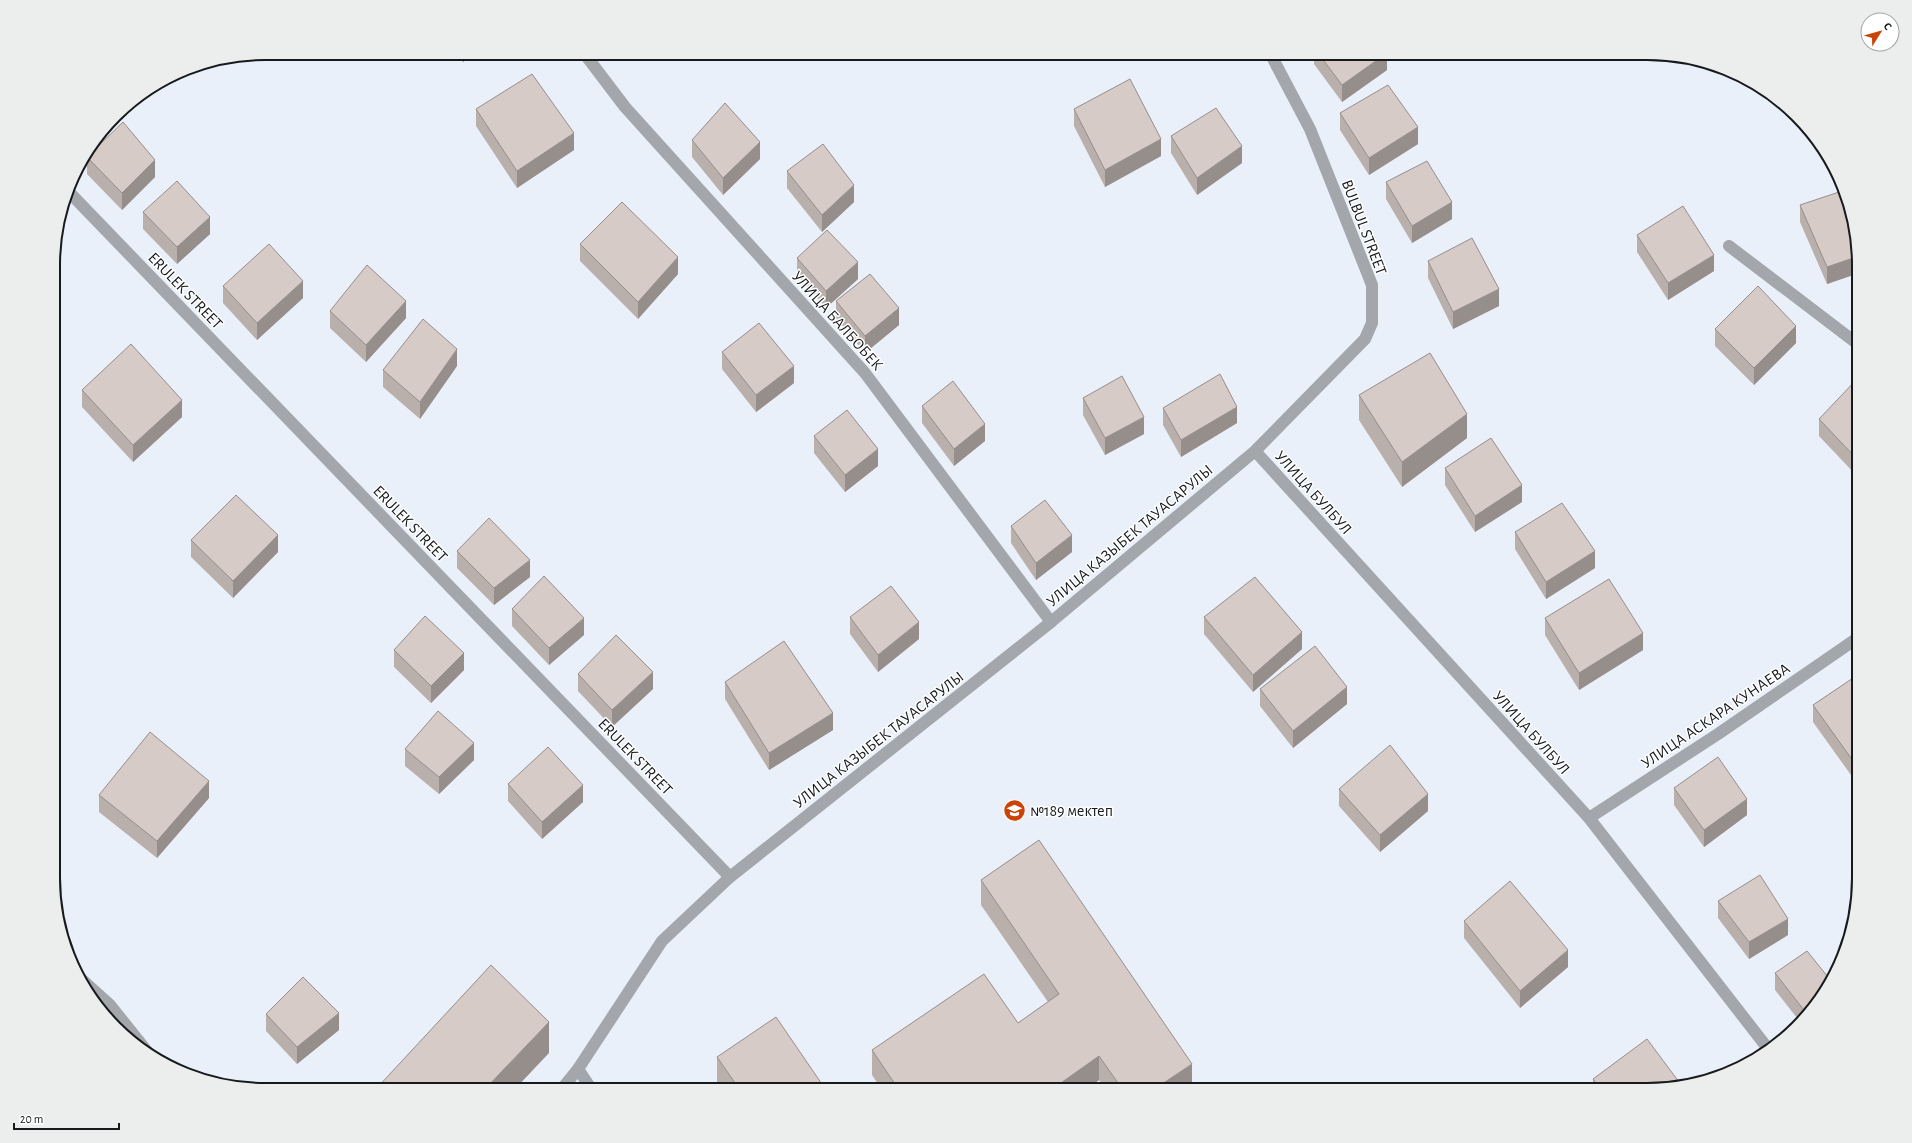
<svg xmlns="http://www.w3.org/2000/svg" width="1912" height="1143" viewBox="0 0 1912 1143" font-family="'Alegreya Sans',sans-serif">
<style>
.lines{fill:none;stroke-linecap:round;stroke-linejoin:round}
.service{stroke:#a3a6aa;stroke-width:12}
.minor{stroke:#a3a6aa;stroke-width:12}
.tertiary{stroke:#a3a6aa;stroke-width:12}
.wall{fill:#b9afab}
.shaded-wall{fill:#968e8b}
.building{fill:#d7cbc7;stroke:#968e8b}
.labels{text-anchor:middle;stroke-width:3;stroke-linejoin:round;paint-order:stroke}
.street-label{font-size:16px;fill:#171a1d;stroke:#fff}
.poi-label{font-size:16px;fill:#171a1d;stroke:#fff;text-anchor:start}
.rim{fill:none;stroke:#171a1d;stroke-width:2}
</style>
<rect width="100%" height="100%" fill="#e9f0f9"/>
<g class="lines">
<path class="service" d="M578,1069l14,21"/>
<path class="minor" d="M584,53l41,54 240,266 186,249
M69,192l661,685
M1729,246l130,99
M1589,818l129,-84 141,-97"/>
<path class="tertiary" d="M1255,451l334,367 180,232
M79,977l31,28 40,50
M561,1090l17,-21 84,-128 68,-64 321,-255 204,-171 110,-112 7,-16v-38l-62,-156 -40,-76"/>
</g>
<path class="wall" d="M456,53h19l-12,9z
M1314,53h73v17l-45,32 -28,-38z
M476,109l98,41 -57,38 -41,-62z
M1074,109l87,47 -56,31 -31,-61z
M1340,113l78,31 -49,31 -29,-45z
M1171,136l71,27 -45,32 -26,-42z
M692,140l68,19 -37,36 -31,-38z
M87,157l68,20 -33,33 -35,-36z
M787,171l67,31 -32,30 -35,-44z
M1386,182l66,37 -40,24 -26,-44z
M1800,205l59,46v22l-32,11 -27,-62z
M143,212l67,22 -33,30 -34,-35z
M1637,235l77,36 -46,29 -31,-48z
M580,244l98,30 -40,45 -58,-58z
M797,258l61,21 -32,29 -29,-33z
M1428,261l71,45 -46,23 -25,-51z
M223,286l80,12 -46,42 -34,-37z
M836,301l63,24 -34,28 -29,-35z
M330,311l76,7 -40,44 -36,-34z
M1715,329l81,14 -42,42 -39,-39z
M722,352l72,31 -38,29 -34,-43z
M457,366l-37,53 -37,-32v-17z
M1859,379v96l-2,1 -38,-40v-17z
M82,390l100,27 -49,45 -51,-55z
M1359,395l108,43 -65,49 -43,-67z
M1083,398l61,36 -39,21 -22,-40z
M922,406l63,35 -31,25 -32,-43z
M1163,408l74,15 -56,34 -18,-32z
M814,436l64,30 -33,26 -31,-39z
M1445,468l77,34 -47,30 -30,-47z
M1011,526l61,26 -36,28 -25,-37z
M1515,532l80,36 -49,31 -31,-50z
M191,540l87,12 -45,46 -42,-41z
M457,551l73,26 -36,28 -37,-37z
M512,609l72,26 -35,30 -37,-39z
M850,617l69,22 -41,33 -28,-38z
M1204,617l98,32 -49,43 -49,-58z
M1545,618l98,32 -64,40 -34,-55z
M394,650l70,20 -33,33 -37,-36z
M578,674l75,15 -41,38 -34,-36z
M1859,674l-8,101 -38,-53v-17z
M725,682l108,48 -64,40 -44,-71z
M1260,689l87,15 -54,44 -33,-42z
M405,749l69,11 -35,34 -34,-28z
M508,784l75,18 -41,37 -34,-38z
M1674,788l73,27 -43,32 -30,-42z
M1339,789l89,22 -48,41 -41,-46z
M99,795l110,3 -52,60 -58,-46z
M981,880l211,208 -3,2h-83l-7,-10 -13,10h-204l-10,-15v-25l146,-27 30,-21 -67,-97z
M1718,901l70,34 -39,24 -31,-41z
M1464,921l104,46 -48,41 -56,-70z
M1775,973l56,11 -30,39 -26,-33z
M266,1014l73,16 -42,34 -31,-33z
M717,1057l109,33h-103l-6,-8z
M1593,1079l68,11h-68z"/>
<path class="shaded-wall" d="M463,53h12l-12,9z
M1387,53v17l-45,32v-17z
M1418,127v17l-49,31v-17z
M574,133v17l-57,38v-17z
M1161,139v17l-56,31v-17z
M760,142v17l-37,36v-17z
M1242,146v17l-45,32v-17z
M155,160v17l-33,33v-17z
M854,185v17l-32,30v-17z
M1452,202v17l-40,24v-17z
M210,217v17l-33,30v-17z
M1714,255v16l-46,29v-17z
M1859,256v17l-32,11v-17z
M678,257v17l-40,45v-17z
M858,262v17l-32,29v-17z
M303,281v17l-46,42v-17z
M1499,289v17l-46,23v-17z
M406,301v17l-40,44v-17z
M899,308v17l-34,28v-17z
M1796,326v17l-42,42v-17z
M457,349v17l-37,53v-17z
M794,366v17l-38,29v-17z
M182,400v17l-49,45v-17z
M1237,407v16l-56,34v-17z
M1467,414v24l-65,49v-25z
M1144,417v17l-39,21v-17z
M985,424v17l-31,25v-17z
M878,449v17l-33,26v-17z
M1859,458v17l-2,1v-17z
M1522,485v17l-47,30v-16z
M278,535v17l-45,46v-17z
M1072,535v17l-36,28v-17z
M1595,551v17l-49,31v-17z
M530,560v17l-36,28v-17z
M584,618v17l-35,30v-17z
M919,622v17l-41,33v-17z
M1302,632v17l-49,43v-17z
M1643,633v17l-64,40v-17z
M464,653v17l-33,33v-17z
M653,672v17l-41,38v-17z
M1347,687v17l-54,44v-17z
M833,713v17l-64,40v-17z
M474,743v17l-35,34v-17z
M1859,752v17l-8,6v-17z
M209,781v17l-52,60v-17z
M583,785v17l-41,37v-17z
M1428,794v17l-48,41v-17z
M1747,799v16l-43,32v-17z
M1788,919v16l-39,24v-17z
M1568,950v17l-48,41v-17z
M339,1013v17l-42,34v-17z
M549,1022v31l-35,37h-30z
M1099,1056v24l-13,10h-36z
M1192,1064v24l-3,2h-36z"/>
<path class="building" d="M1318,53h69l-45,32z
M532,74l42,59 -57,38 -41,-62z
M1130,79l31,60 -56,31 -31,-61z
M1388,85l30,42 -49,31 -29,-45z
M725,103l35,39 -37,36 -31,-38z
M1216,108l26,38 -45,32 -26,-42z
M123,122l32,38 -33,33 -35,-36z
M823,144l31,41 -32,30 -35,-44z
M1427,161l25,41 -40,24 -26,-44z
M177,181l33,36 -33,30 -34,-35z
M1845,190l3,7 11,54v5l-32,11 -27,-62z
M622,202l56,55 -40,45 -58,-58z
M1683,206l31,49 -46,28 -31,-48z
M827,230l31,32 -32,29 -29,-33z
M1472,238l27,51 -46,23 -25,-51z
M269,244l34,37 -46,42 -34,-37z
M367,265l39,36 -40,44 -36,-34z
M870,274l29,34 -34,28 -29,-35z
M1758,286l38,40 -42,42 -39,-39z
M423,319l34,30 -37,53 -37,-32z
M759,323l35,43 -38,29 -34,-43z
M131,344l51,56 -49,45 -51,-55z
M1430,353l37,61 -65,48 -43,-67z
M1220,374l17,33 -56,33 -18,-32z
M1122,376l22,41 -39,21 -22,-40z
M1858,378l1,1v79l-2,1 -38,-40z
M953,381l32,43 -31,25 -32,-43z
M847,410l31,39 -33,26 -31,-39z
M1491,438l31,47 -47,31 -30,-48z
M236,495l42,40 -45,46 -42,-41z
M1045,500l27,35 -36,28 -25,-37z
M1562,503l33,48 -49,31 -31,-50z
M489,518l41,42 -36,28 -37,-37z
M544,576l40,42 -35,30 -37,-39z
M1255,577l47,55 -49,43 -49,-58z
M1609,579l34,54 -64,40 -34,-55z
M891,586l28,36 -41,33 -28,-38z
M425,616l39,37 -33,33 -37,-36z
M616,635l37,37 -41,38 -34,-36z
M784,641l49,72 -64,40 -44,-71z
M1315,646l32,41 -54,44 -33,-42z
M1859,674v78l-8,6 -38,-53z
M438,711l36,32 -35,34 -34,-28z
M150,732l59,49 -52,60 -58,-46z
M1390,745l38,49 -48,41 -41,-46z
M548,747l35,38 -41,37 -34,-38z
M1718,757l29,42 -43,31 -30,-42z
M1039,840l153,224 -39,26h-30l-24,-34 -48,34h-152l-27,-40 112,-76 34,49 41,-29 -78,-114z
M1760,875l28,44 -39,23 -31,-41z
M1510,881l58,69 -48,41 -56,-70z
M1807,951l25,31 -1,2 -24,30 -32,-41z
M491,965l58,57 -65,68h-109z
M303,977l36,36 -42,34 -31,-33z
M776,1017l50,73h-86l-23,-33z
M1647,1039l35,47 -21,4h-60l-8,-11z"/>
<defs>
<symbol id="school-disc" viewBox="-11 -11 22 22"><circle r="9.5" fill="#ca4309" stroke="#fff"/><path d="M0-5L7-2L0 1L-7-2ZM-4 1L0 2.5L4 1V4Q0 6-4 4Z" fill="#fff"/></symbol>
</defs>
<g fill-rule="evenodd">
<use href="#school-disc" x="1002" y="798" width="25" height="25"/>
</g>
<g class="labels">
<g class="street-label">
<text transform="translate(1365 227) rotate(69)" y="6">BULBUL STREET</text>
<text transform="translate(186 290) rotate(46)" y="6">ERULEK STREET</text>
<text transform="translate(838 320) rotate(48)" y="6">УЛИЦА БАЛБОБЕК</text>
<text transform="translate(1314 492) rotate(48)" y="6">УЛИЦА БУЛБУЛ</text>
<text transform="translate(411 523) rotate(46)" y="6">ERULEK STREET</text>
<text transform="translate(1129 535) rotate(-40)" y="6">УЛИЦА КАЗЫБЕК ТАУАСАРУЛЫ</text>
<text transform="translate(1715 715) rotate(-34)" y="6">УЛИЦА АСКАРА КУНАЕВА</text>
<text transform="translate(1532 732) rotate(48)" y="6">УЛИЦА БУЛБУЛ</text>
<text transform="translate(878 739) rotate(-38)" y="6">УЛИЦА КАЗЫБЕК ТАУАСАРУЛЫ</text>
<text transform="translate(636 756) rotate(46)" y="6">ERULEK STREET</text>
</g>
<g class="poi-label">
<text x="1030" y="816">№189 мектеп</text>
</g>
</g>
<path d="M0 0H1912V1143H0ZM265 60H1647A205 205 0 0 1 1852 265V878A205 205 0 0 1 1647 1083H265A205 205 0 0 1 60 878V265A205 205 0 0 1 265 60Z" fill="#eceded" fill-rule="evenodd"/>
<path class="rim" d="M265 60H1647A205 205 0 0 1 1852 265V878A205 205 0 0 1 1647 1083H265A205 205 0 0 1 60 878V265A205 205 0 0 1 265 60Z"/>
<g transform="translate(1880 32) rotate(53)"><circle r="19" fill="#ffffff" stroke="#a2a3a5"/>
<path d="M0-3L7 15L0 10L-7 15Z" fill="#ca4309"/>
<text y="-6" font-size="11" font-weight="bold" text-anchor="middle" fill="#171a1d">С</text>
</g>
<path d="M14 1123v6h105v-6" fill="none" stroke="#171a1d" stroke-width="2"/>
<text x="20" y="1123" font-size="12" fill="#171a1d" stroke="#ffffff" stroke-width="3" paint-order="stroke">20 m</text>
</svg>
